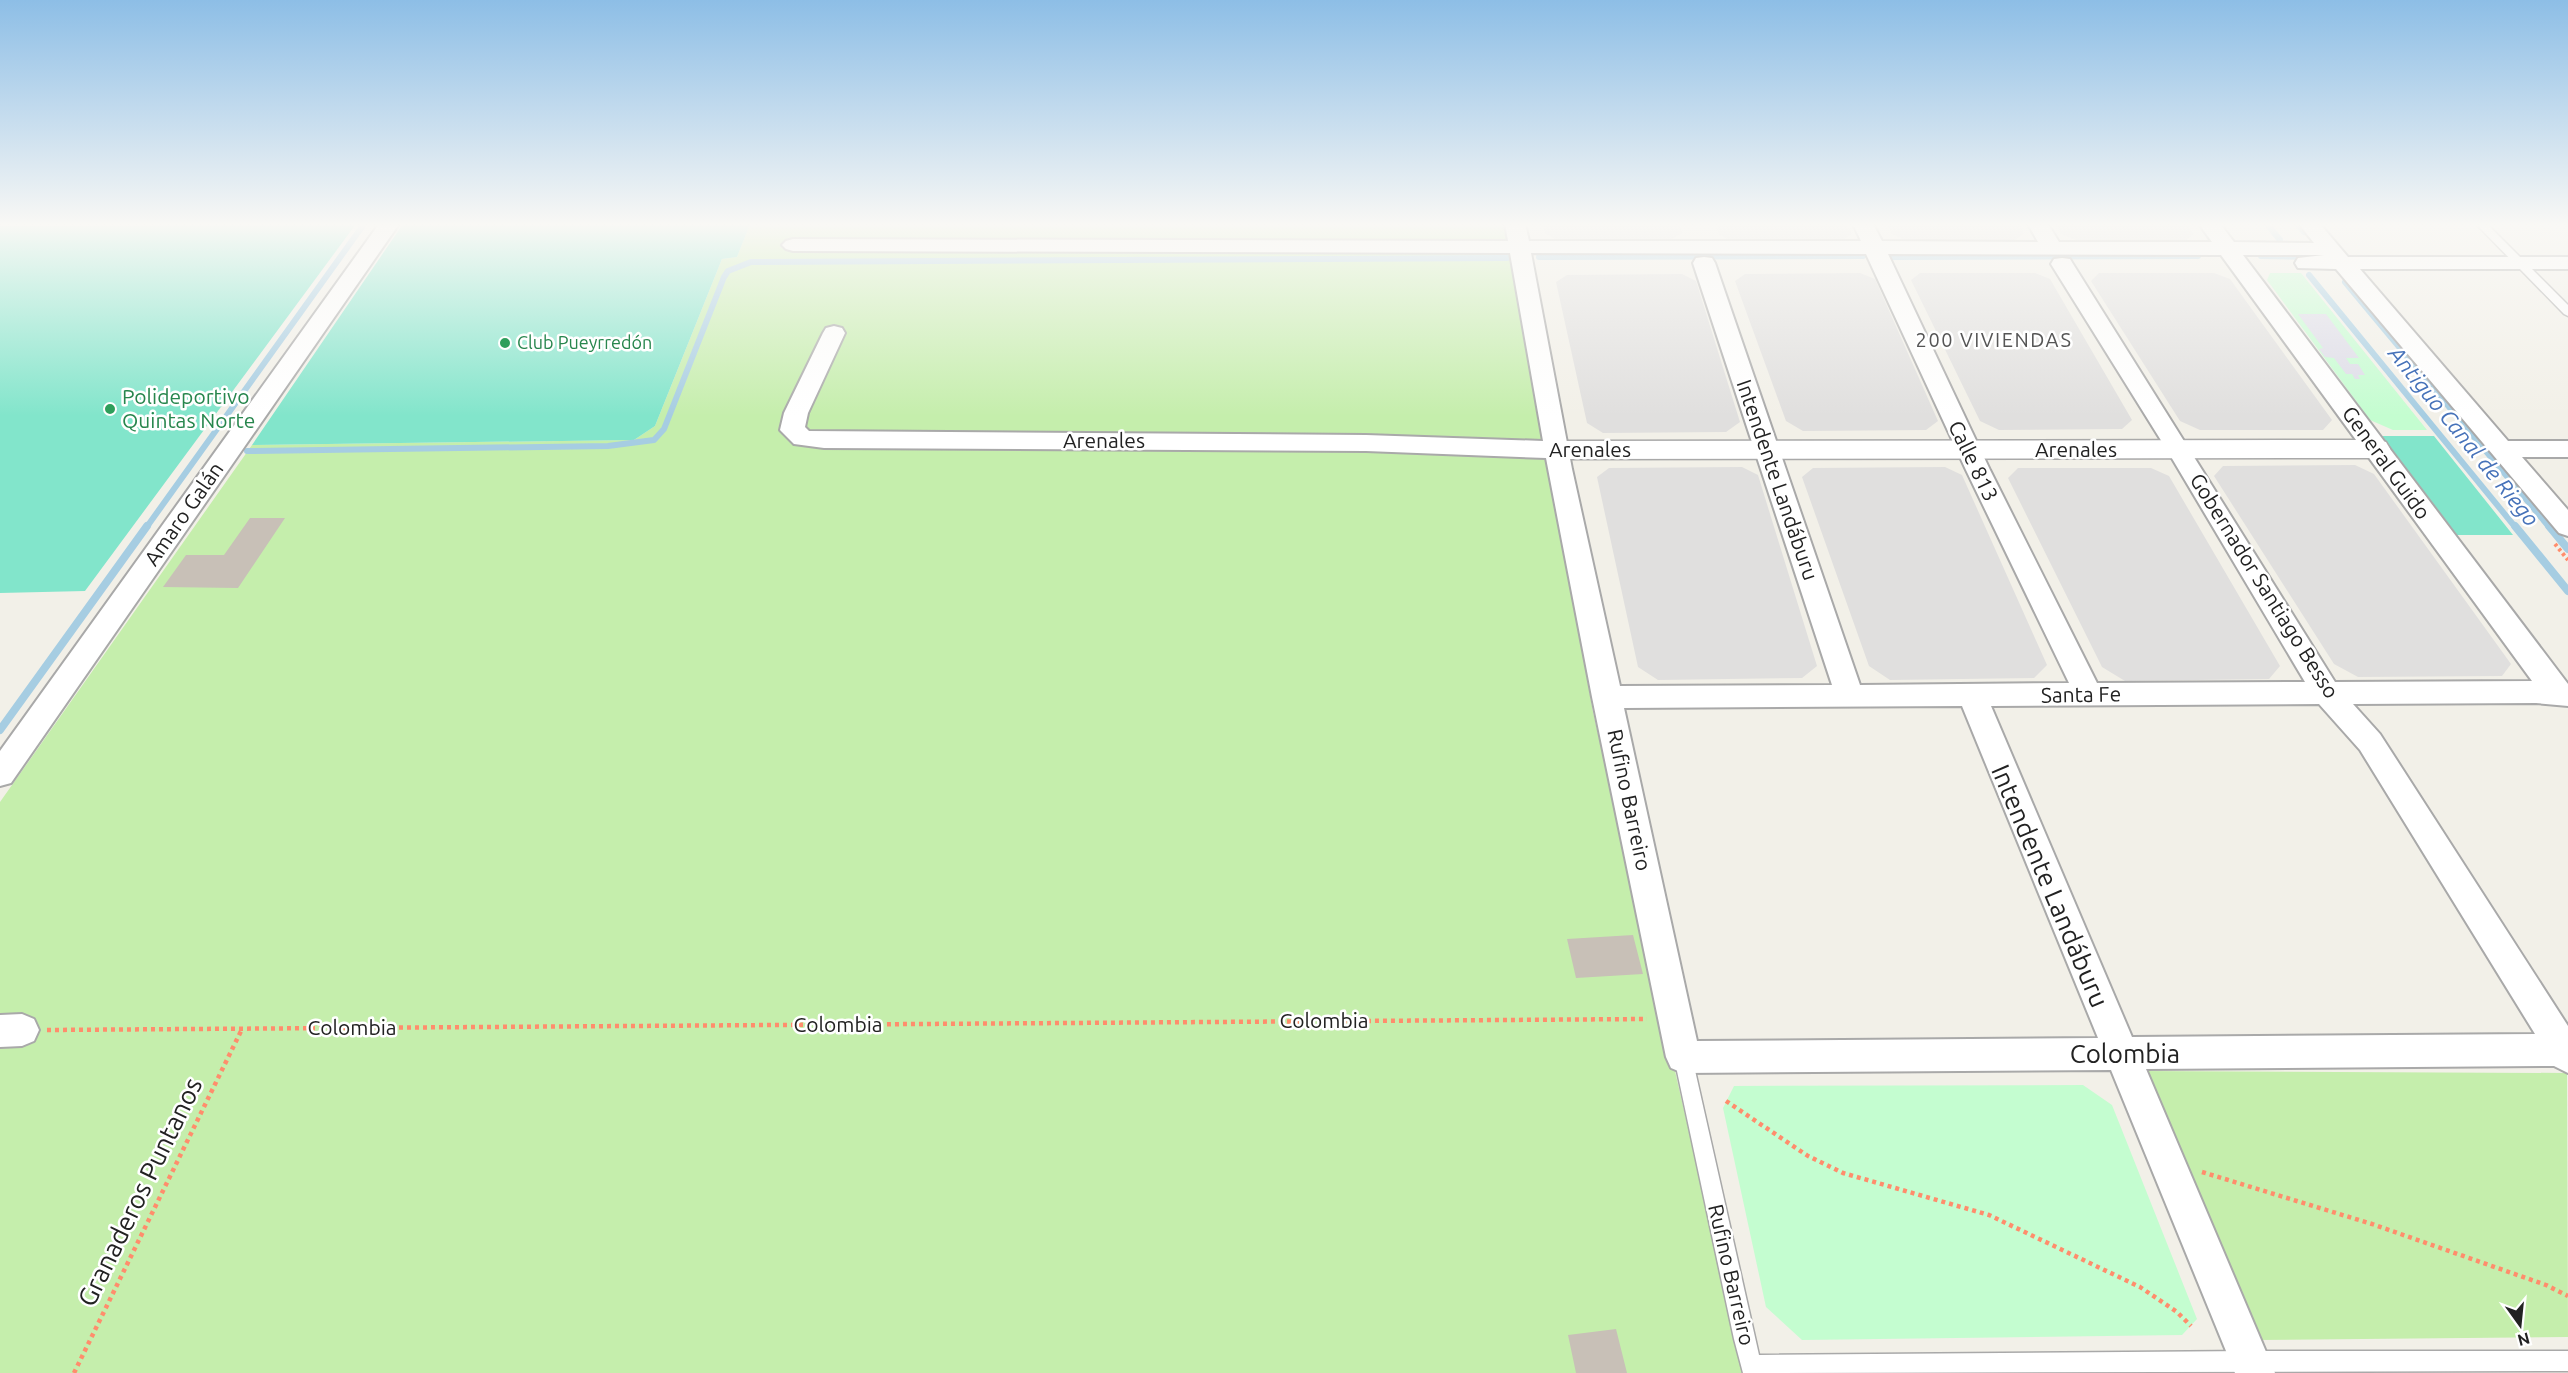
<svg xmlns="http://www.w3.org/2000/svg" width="2568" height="1373" viewBox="0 0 2568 1373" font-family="Ubuntu,sans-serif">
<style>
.residential{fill:#e0dfde}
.farmland{fill:#ebf1d3}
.grass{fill:#c5eeac}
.park{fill:#c4fdd0}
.pitch{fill:#82e5cb}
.plaza{fill:#dddce8}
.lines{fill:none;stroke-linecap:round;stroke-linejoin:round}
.stream-far1{stroke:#a6cde2;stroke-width:6}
.stream{stroke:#a6cde2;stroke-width:8}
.building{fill:#c8c0b7}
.service-casing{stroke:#a9a9a9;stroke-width:3}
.minor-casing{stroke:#a9a9a9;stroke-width:4}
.tertiary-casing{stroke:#a9a9a9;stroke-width:3}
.path-far1{stroke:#ff8d6c;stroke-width:4;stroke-dasharray:3 3;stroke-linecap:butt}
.path{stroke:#ff8d6c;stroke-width:4.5;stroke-dasharray:4 4;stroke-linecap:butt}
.service{fill:#fff;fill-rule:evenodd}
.minor{fill:#fff;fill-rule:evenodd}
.tertiary{fill:#fff;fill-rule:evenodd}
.leisure-dot{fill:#2e9e5b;stroke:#fff;stroke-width:2}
.labels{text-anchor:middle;stroke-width:5;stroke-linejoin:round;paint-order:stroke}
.far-leisure-label{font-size:18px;fill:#27864d;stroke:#fff;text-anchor:start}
.far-quarter-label{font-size:20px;letter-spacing:1.5px;fill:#555;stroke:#fff}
.leisure-label{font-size:21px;fill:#27864d;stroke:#fff;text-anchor:start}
.street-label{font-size:21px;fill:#222;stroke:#fff}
.water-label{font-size:22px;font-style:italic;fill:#4672b9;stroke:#fff}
.near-street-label{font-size:26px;fill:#222;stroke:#fff}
</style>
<rect width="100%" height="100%" fill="#f2f0e8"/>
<path class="residential" d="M1543,224h136l3,9 -14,8h-110l-13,-8z
M1716,224h131l5,10 -11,7 -107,1 -15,-7z
M1887,224h132l5,10 -10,6 -107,1 -15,-7z
M2055,224h132l7,10 -9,7h-107l-17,-7z
M1860,273l15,6 63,142 -12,9 -123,1 -17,-10 -51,-140 10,-7z
M1920,273h115l15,6 82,141 -10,9 -123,1 -19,-9 -69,-141z
M2099,273h115l16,6 102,141 -9,10h-123l-20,-9 -89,-140z
M1682,274l14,7 44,141 -14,10 -123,1 -16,-10 -31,-141 11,-7z
M2355,465l19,9 137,190 -9,12 -144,1 -24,-13 -120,-188 9,-10z
M1742,467l16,8 59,191 -15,12 -144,2 -20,-13 -41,-190 12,-9z
M1945,467l17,8 85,190 -13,13 -144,2 -21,-14 -67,-189 11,-9z
M2018,468h133l18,8 111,190 -11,13 -144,2 -23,-14 -94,-189z"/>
<path class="farmland" d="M0,224h356l-356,2z"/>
<path class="grass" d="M750,224h756l87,488 151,661h-1744v-571l252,-357 382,-5 21,-14 67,-167 15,-2z
M2141,1071l426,2 1,264 -311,3z"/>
<path class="park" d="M2270,273h31l126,157h-34l-23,-10 -103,-140z
M2083,1085l29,20 85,214 -15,16 -380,5 -36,-33 -43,-199 11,-22z"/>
<path class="pitch" d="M356,224l-271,367 -85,2v-367z
M403,224h347l-13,33 -15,2 -67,167 -21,14 -382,5z
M2382,436h52l79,99h-56z"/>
<path class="plaza" d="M2298,314h28l33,44h-13l4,6h8l7,11h-7l2,4h-5l-3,-5h-6l-12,-16 -9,-1 -6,-8 4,-1z"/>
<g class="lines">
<path class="stream-far1" d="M2267,224l13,16
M2297,224l7,8
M2261,256l58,1
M1539,257l324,-1
M1892,257l306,-1
M2309,275l207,253
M2345,282l205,246
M247,451l361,-5 46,-6 10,-11 60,-152 4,-6 23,-9 756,-4
M146,528l218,-304"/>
<path class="stream" d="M2515,526l53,65
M2549,526l19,23
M0,730l147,-204"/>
</g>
<path class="building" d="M250,518h35l-47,70 -75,-1 23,-32h38z
M1633,935l10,39 -67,4 -9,-39z
M1616,1329l11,44h-51l-8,-38z"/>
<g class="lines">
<defs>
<path id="service" d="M2476,224h11l81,81v11l-4,-2z
M1683,1048l6,3 3,6 67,298 491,-4h318v20l-825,2 -9,-34 -60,-282 3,-6z"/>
<path id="minor" d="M379,224h20l-388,559 -11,3v-35z
M1505,224h20l4,17h332l-8,-17h20l9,17 156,1 -10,-18h20l11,18h153l-13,-18h21l14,18 80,1 -15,-19h21l28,33h220v12h-208l148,172h60v16h-46l46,53v26l-9,-3 -223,-264 -38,-1 -3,-5 3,-5 26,-3h-81l325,429v22l-32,-3 -183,1 27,30 188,292v47l-14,-7 -408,3 129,304h-40l-124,-303 -428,3 -12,-5 -5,-11 -74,-360 -46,-239 -180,-7 -542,-3 -30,-4 -14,-14 4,-17 39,-80 3,-5 8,-2 8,2 3,5 -37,80 -3,14 4,4 557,4 177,6 -33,-188 -717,-2 -7,-2 -4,-4 4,-4 7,-2 715,2zM1531,253l335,1 100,216 103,213 -209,2 -145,-422 -3,-5 -8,-1 -8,1 -3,5 139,422 -212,1 -48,-217zM1888,254l333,1 311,426 -197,1 -262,-418 -3,-5 -8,-1 -8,1 -3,5 116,186 138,232 -208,1 -107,-213zM2319,704l41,46 175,284 -403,3 -141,-331zM1962,706l136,332 -401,3 -73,-333z
M22,1014l12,5 5,11 -5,11 -12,5 -22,1v-32z"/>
<path id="tertiary" d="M2376,440l10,2 4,7 -4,7 -10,2 -819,1 -10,-2 -4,-7 4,-7 10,-2z"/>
</defs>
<use href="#service" class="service-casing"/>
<use href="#minor" class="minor-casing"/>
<use href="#tertiary" class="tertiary-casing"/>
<path class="path-far1" d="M2555,544l13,16"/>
<path class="path" d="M47,1030l1600,-11
M1726,1101l82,55 35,17 146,42 151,72 37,25 14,14
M2202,1172l170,52 174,61 22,11
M74,1373l168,-344"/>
<use href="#service" class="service"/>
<use href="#minor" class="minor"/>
<use href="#tertiary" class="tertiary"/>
</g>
<linearGradient id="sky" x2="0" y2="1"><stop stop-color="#8dbee6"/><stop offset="0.54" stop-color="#f9f8f5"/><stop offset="1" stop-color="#f9f8f5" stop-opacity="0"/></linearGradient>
<rect width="2568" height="416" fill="url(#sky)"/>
<g class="leisure-dot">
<circle cx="505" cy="343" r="6"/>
<circle cx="110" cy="409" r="6"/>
</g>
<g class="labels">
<g class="far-leisure-label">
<text x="517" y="349">Club Pueyrredón</text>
</g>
<g class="far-quarter-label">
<text x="1994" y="347">200 VIVIENDAS</text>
</g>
<g class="leisure-label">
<text x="122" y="404">Polideportivo<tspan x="122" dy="24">Quintas Norte</tspan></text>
</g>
<g class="street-label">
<text x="1104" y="448">Arenales</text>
<text x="1590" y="457">Arenales</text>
<text x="2076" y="457">Arenales</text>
<text transform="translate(1973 461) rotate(64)" y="7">Calle 813</text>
<text transform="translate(2386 463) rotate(54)" y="7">General Guido</text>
<text transform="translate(1777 480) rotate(71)" y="7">Intendente Landáburu</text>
<text transform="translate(184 514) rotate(-55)" y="7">Amaro Galán</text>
<text transform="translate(2264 586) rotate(58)" y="7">Gobernador Santiago Besso</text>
<text transform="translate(2081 695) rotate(-1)" y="7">Santa Fe</text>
<text transform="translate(1629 800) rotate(78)" y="7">Rufino Barreiro</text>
<text x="1324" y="1028">Colombia</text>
<text x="838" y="1032">Colombia</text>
<text x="352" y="1035">Colombia</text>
<text transform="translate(1731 1275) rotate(77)" y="7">Rufino Barreiro</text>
</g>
<g class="water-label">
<text transform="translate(2464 436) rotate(51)" y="8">Antiguo Canal de Riego</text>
</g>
<g class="near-street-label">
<text transform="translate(2050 886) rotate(67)" y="9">Intendente Landáburu</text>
<text x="2125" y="1063">Colombia</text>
<text transform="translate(140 1192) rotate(-64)" y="9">Granaderos Puntanos</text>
</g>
</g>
<g transform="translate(2520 1325) rotate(165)" stroke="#ffffff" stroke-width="4.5" paint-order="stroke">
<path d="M0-4.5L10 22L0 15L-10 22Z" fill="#222222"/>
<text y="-9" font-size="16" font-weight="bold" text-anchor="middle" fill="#222222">N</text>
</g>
</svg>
